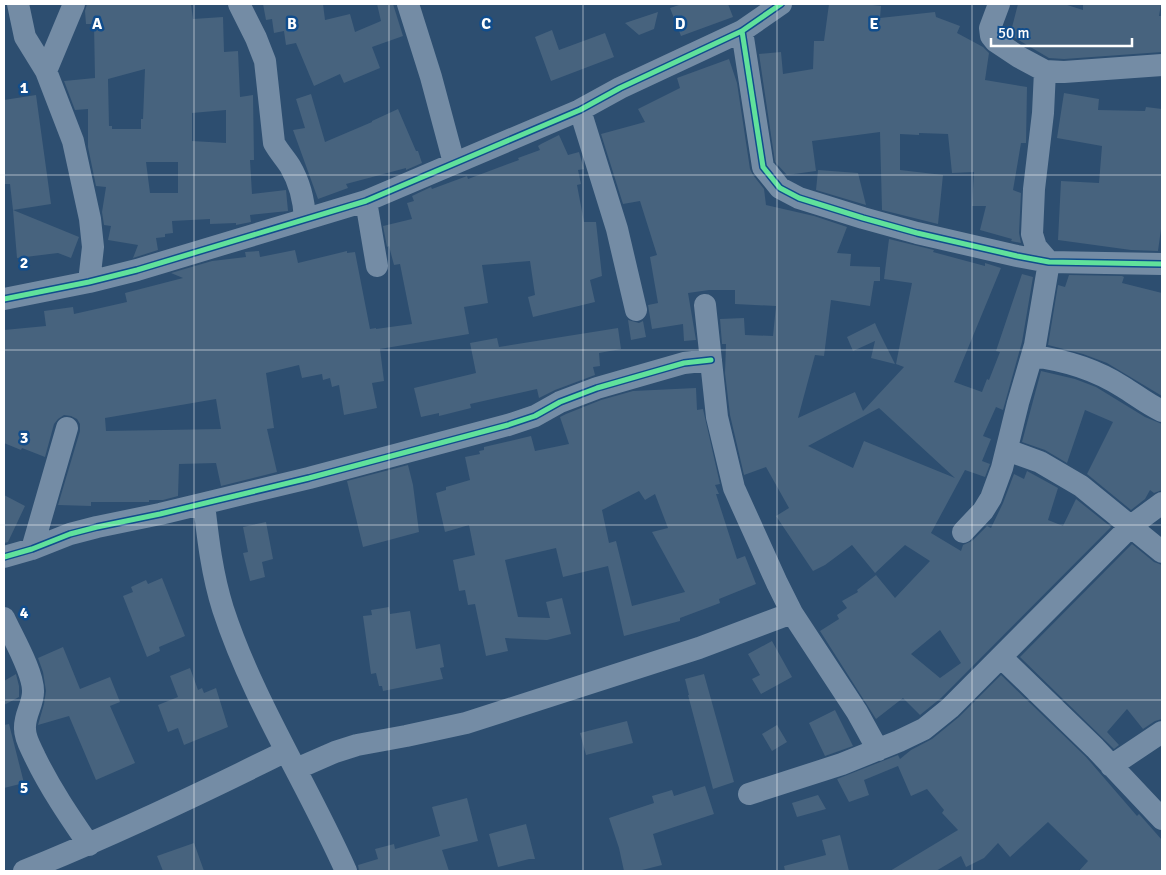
<svg xmlns="http://www.w3.org/2000/svg" width="1166" height="875" viewBox="0 0 1166 875" font-family="Signika,sans-serif">
<style>
.building{fill:#47637e;fill-rule:evenodd}
.lines{fill:none;stroke-linecap:round;stroke-linejoin:round}
.minor{stroke:#748ca5;stroke-width:22}
.cycleway-casing{stroke:#114d8c;stroke-width:8}
.cycleway{stroke:#60e19b;stroke-width:5}
.grid{fill:none;stroke:#fff;stroke-width:1;stroke-opacity:0.55}
.grid-label{font-size:16px;text-anchor:middle;font-weight:bold;fill:#fff;stroke:#114d8c;stroke-width:5;stroke-linejoin:round;paint-order:stroke}
</style>
<rect width="100%" height="100%" fill="#2d4e70"/>
<path class="building" d="M87,4h104l2,15 30,-2 1,35 14,-1 2,46 13,-2 1,65h-4l2,34 34,-4 2,21 -38,4 1,7 -15,3v-2l-26,1v-5l-38,2 1,12 -8,1v3l-9,1 2,12 -25,8 5,-13 -30,-5 3,-14 -7,-1 -2,-13 4,-25 -10,-1 -8,-39v-38l-13,1 -11,-29 31,-3 -1,-54h-8l-1,-13zM145,69l-2,50h-2v10h-29v-3h-3l-1,-47zM226,110v33l-34,-2v-28zM146,162h32v31h-28z
M263,4h60l2,16 25,-6 5,18 26,-11 -4,-17h16l10,32 -31,11 8,21 -36,15 -4,-9 -26,12 -18,-43 -10,2 -2,-14 -10,2 -2,-14 -6,1z
M682,4h46l5,13 -52,19 -11,-28z
M829,4h35l17,2 -1,12 55,-6 1,5 24,9 -3,7 26,14 6,6 -4,27 42,7 -1,56h-5l-8,47 8,3 -2,40 2,10 -10,-2 1,-2 -32,-9 6,-24h-14l2,-34 -22,1 -4,-39 -29,-1v2l-19,-1v36l43,5 -5,49 -56,-14 -2,-78 -68,9 4,30 -29,4 -12,-13 -16,-108 22,-2 2,22 30,-5 1,-28h10z
M1018,4h46l19,6v-6h78l-2,12h3v36l-98,7 -15,-1 -39,-23z
M658,12l-4,17 -15,6 -14,-12z
M552,30l7,20 46,-17 9,24 -63,24 -16,-44z
M729,59l8,24 13,86 3,6 11,14 2,16 48,11 33,11 -10,26 14,1 -1,12 30,1v14h-6l-4,25 -39,-6 -7,56 -9,-1 -17,63 57,-26 8,19 41,-44 -8,-3 16,-81 -28,-4 5,-40 45,11 -1,2 52,14v-3l16,5 -47,114 28,10 5,-13 2,1 11,-28 -4,-1 26,-77 11,3 -11,65 -19,68 -7,-3 -13,29 8,3 -9,22 8,3 -5,13 -20,-7 -34,63 30,18 2,-6 9,-4 15,-15 4,2 12,-25 11,-29 10,5 3,-8 31,17 -10,32 15,6 13,-27 35,28 -170,171 -21,17 -17,-17 -27,21 -56,-88 19,-12 -2,-4 10,-7 -5,-7 16,-9 -1,-2 19,-15 19,23 35,-37 -25,-16 -30,28 -23,-28 -27,20 -12,6 -37,-55 13,-8 -23,-41 -22,8 -14,-60 -5,-42 1,-29h-4l-2,-25 24,-1 1,17 28,1 3,-30 -41,-2v-14h-26l-21,3 8,47 -12,1 -1,-17 -31,5 -4,-24 10,-2 -8,-46 7,-2 -17,-54 -17,3 -22,-70 44,-12 -7,-13 42,-21 -3,-10zM879,408l76,70 -91,-37 -11,27 -45,-22zM940,630l21,33 -21,15 -29,-24z
M1064,93l35,6 -1,11 47,1 1,-4 16,2v113l-4,29 -27,-1 -73,-10 3,-59 38,2 3,-37 -45,-8z
M311,94l14,48 47,-20v-1l26,-12 18,42h2l4,12 -16,7v-2l-60,16 2,4 -30,11 -25,-69 12,-2 -9,-29z
M36,95l15,109 -38,6 -3,-26h-6v-84z
M559,135l9,20 11,-3 5,17 -6,1 3,14 -4,1 7,37h12l6,54 -12,4 5,22 -62,15 -5,-20 7,-2 -5,-34 -48,4 6,38 -24,4 5,27 -89,15 4,32 -12,2 5,25 -33,7 -5,-30 -7,2 -2,-9 -7,2 -1,-6 -20,4 -3,-13 -33,8 8,55 -7,1 10,43 -56,14 -5,-23 -37,1 -1,32 -15,4h-14v2h-58v4l-33,-1 22,-74v-7l-3,-5 -6,-3 -7,-1 -6,4 -4,5 -9,33 -23,-9 -1,2 -17,-7v-113l42,-4 -2,-15 29,-4 1,7 53,-12 -2,-9 58,-15 -12,-5 41,-12 34,-4 -1,-5 14,-1 1,6 35,-7 3,13 49,-12v2l8,-1 15,77 6,-1v1l36,-5 -12,-60 -6,1 -5,-19 -2,1 -4,-21 29,-7 -5,-16 7,-2 -2,-5 19,-9 1,2 35,-13 1,3 51,-19 -1,-2 22,-8 -2,-4 3,-2zM216,399l5,30 -115,2 -1,-13z
M818,170l40,3 8,32 -50,-15z
M13,210l66,27 -8,21 -13,-5 -41,5z
M1069,275l53,1 2,1 -2,6 40,10v103l-55,-33 -24,-9 -35,-9 10,-60 7,2z
M628,320l11,3 4,-2 3,16 -15,3z
M875,323l3,7 17,34 -24,-6 4,-17 -22,10 -6,-14z
M618,328l3,21 -22,4 1,13 -7,1 2,8 -40,15 -16,8 -2,-9 -67,15 1,4 -32,8v-3l-18,4 -7,-29 62,-15 -6,-30 27,-5 2,9z
M1041,371l34,8 21,8 49,30 17,7v66l-8,3 -4,-3 -5,9 -14,11 -44,-36 26,-52 -28,-12 -18,53 -22,-13 -23,-8z
M696,388l1,22 6,-1 17,75 -5,1 4,9h-3l21,65 8,-3 11,28 -37,15 1,4 -40,15v3l-56,15 -16,-70 -45,11 -7,-29 -51,12 13,57 32,1 -4,-16 16,-4 9,36 -24,6 -42,-2 3,13 -22,5 -11,-52 -7,1 -3,-15 -6,1 -6,-31 22,-5 -6,-30 -24,7 -9,-39 10,-3v-3l24,-7 -5,-23 15,-3 -1,-3 5,-1v-3l47,-11 4,15 34,-7 -9,-27 6,-3 35,-14 32,-9zM639,491l6,9 10,-6 13,34 -16,4 33,60 -53,14 -16,-65 -7,2 -7,-33z
M408,465l5,20 6,47 -56,15 -16,-66z
M4,495l21,11 -17,36 -4,1z
M266,522l7,37 -11,3 3,15 -15,4 -7,-28 5,-1 -5,-25z
M1132,544l22,18 8,3v154l-7,2 -12,8 -16,-20 -20,23 12,13 -5,4 -94,-92z
M162,578l23,58 -26,11 1,4 -13,6 -24,-61 10,-4 -2,-5 15,-7 2,4z
M389,607l1,7 20,-3 6,38 24,-5 4,23 -4,1 3,11 -60,12 -1,-5h-3l-3,-13 -5,1 -8,-58 9,-1 -1,-5z
M772,641l20,36 -31,17 -9,-15 8,-4 -12,-21z
M63,647l17,42 30,-12 10,25 -10,4 25,57 -39,17 -27,-64 -31,9 6,-21 2,-13 -3,-19 -5,-14z
M190,668l8,22 4,-2 2,5 12,-5 12,39 -44,18 -6,-17 -10,4 -10,-27 20,-8 -8,-21z
M16,674l3,12v11l-15,8v-24z
M704,674l30,108 -21,7 -25,-94h1l-4,-16z
M1001,675l85,82 51,59 2,-2 23,26v31h-83l9,-10 -40,-39 -38,35 -12,-14 -14,15 -18,9 -5,-11 -25,15h-46l68,-41 -16,-17 2,-3 -17,-21 -16,7 -13,-30 -34,14 5,15 -20,7 -12,-23 61,-24 2,4 11,-9 21,-11 27,-22z
M835,710l18,36 -28,10 -16,-33z
M627,721l6,22 -47,12 -6,-22z
M9,724l15,59 -20,5v-63z
M777,725l10,17 -15,9 -10,-17z
M705,786l9,28 -61,20 9,31 -24,6h-14l-5,-23 -10,-30 45,-15 -2,-7 20,-6 2,6z
M818,795l8,14 -29,8 -5,-14z
M467,798l11,43 -36,9 7,21h-90l-1,-6 20,-6 -3,-10 19,-5 1,5 45,-13 -8,-29z
M526,824l9,35h-6l-31,8 -9,-33z
M840,835l9,36h-64l-1,-5 42,-11 -4,-15z
M194,843l10,28h-41l-6,-15z"/>
<g class="lines">
<path class="minor" d="M18,4l7,33 21,34 27,70 17,78 3,28 -4,35
M239,4l17,34 9,23 9,82c5,9 11,15 16,23 10,17 14,33 15,53
M408,4l23,73 23,86
M999,4l-9,24 1,8 4,5 24,16 26,14 19,1 98,-7
M742,31l21,136 17,21 19,10 64,20 54,15 100,23 32,6 113,2
M46,71l28,-67
M580,110l37,119 19,81
M366,201l11,65
M4,299l85,-17 48,-12 229,-69 214,-91 40,-22 122,-57 39,-27
M705,305l12,112 17,71 43,95 15,30 65,99 21,38
M1032,356c33,4 63,13 91,31 13,8 24,17 39,24
M1007,450l33,12 41,24 81,66
M204,504c4,35 8,70 19,105 30,92 84,174 123,262
M963,532l20,-21 8,-13 11,-30 16,-65 17,-58 14,-83 -13,-15 -4,-13 2,-45 9,-76 2,-42
M32,549l35,-121
M4,557l28,-8 38,-15 27,-7 63,-13 149,-36 199,-53 27,-9 25,-14 37,-14 87,-25 27,-3
M4,618c8,18 30,55 29,74 0,13 -9,23 -8,37 0,10 6,19 10,28 15,31 34,59 54,88
M1001,657l94,91 67,71
M1111,766l51,-34
M296,769l39,-17 22,-7 49,-9 60,-13 233,-75 93,-35
M749,794l93,-30 57,-23 25,-12 26,-21 181,-182 31,-23
M24,871c89,-36 176,-77 262,-120"/>
<defs>
<path id="cycleway" d="M742,31l21,136 17,21 19,10 64,20 54,15 100,23 32,6 113,2
M4,299l85,-17 48,-12 229,-69 214,-91 40,-22 122,-57 39,-27
M4,557l28,-8 38,-15 27,-7 63,-13 149,-36 199,-53 27,-9 25,-14 37,-14 87,-25 27,-3"/>
</defs>
<use href="#cycleway" class="cycleway-casing"/>
<use href="#cycleway" class="cycleway"/>
</g>
<path class="grid" d="M194,4v867M389,4v867M583,4v867M777,4v867M972,4v867M4,175h1158M4,350h1158M4,525h1158M4,700h1158"/>
<g class="grid-label">
<text x="97" y="29">A</text>
<text x="292" y="29">B</text>
<text x="486" y="29">C</text>
<text x="680" y="29">D</text>
<text x="874" y="29">E</text>
<text x="24" y="93">1</text>
<text x="24" y="268">2</text>
<text x="24" y="443">3</text>
<text x="24" y="618">4</text>
<text x="24" y="793">5</text>
</g>
<rect width="1166" height="875" fill="none" stroke="#ffffff" stroke-width="10"/>
<path d="M991 38v8h141v-8" fill="none" stroke="#ffffff" stroke-width="2.5"/>
<text x="998" y="38" font-size="15" fill="#ffffff" stroke="#114d8c" stroke-width="4" paint-order="stroke">50 m</text>
</svg>
